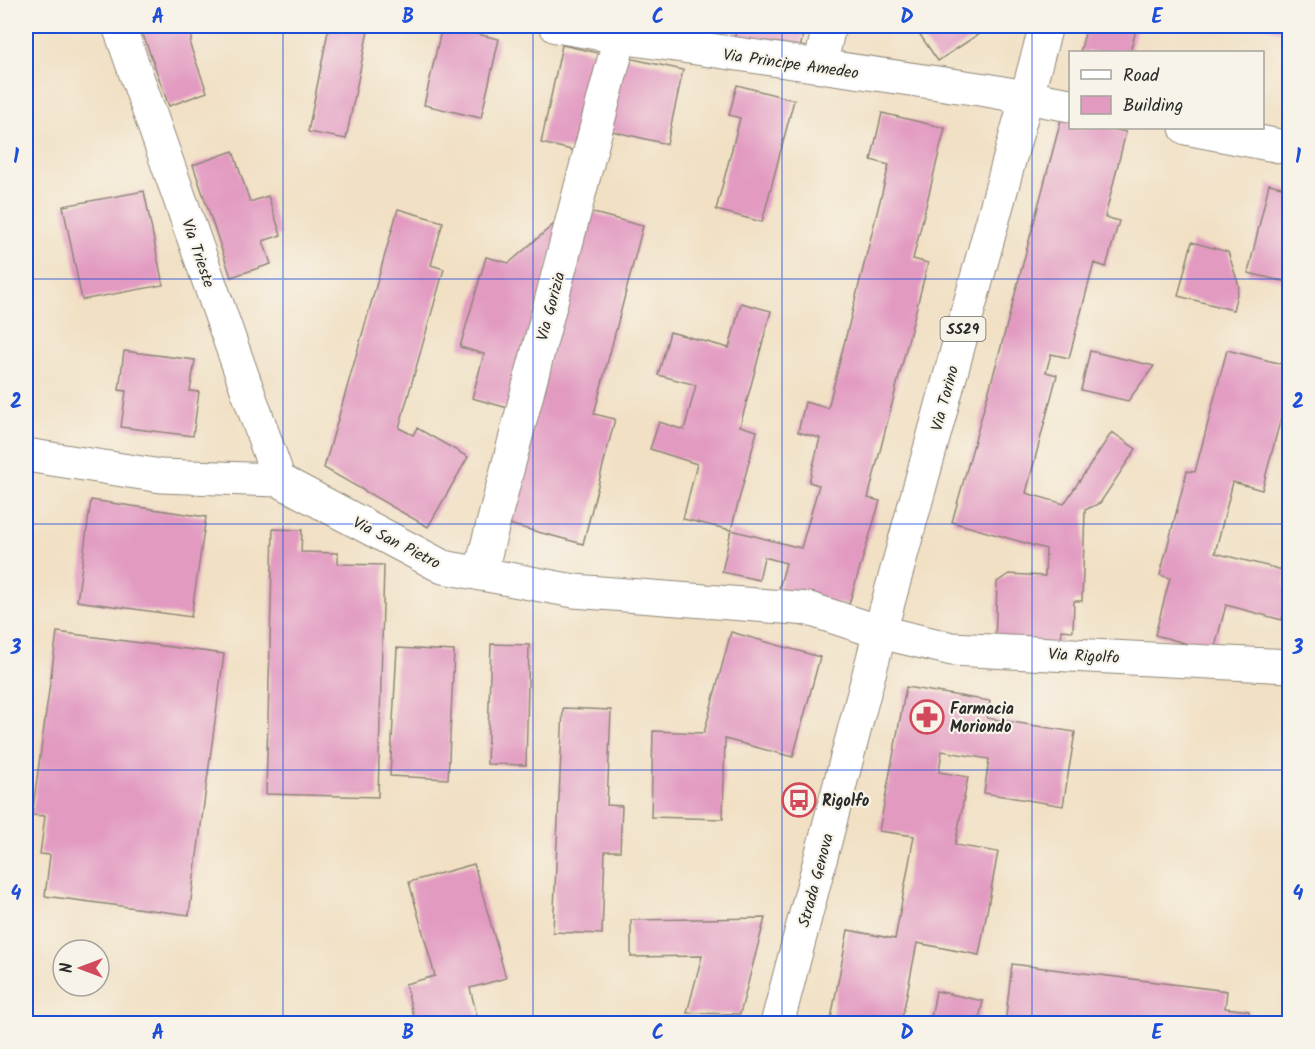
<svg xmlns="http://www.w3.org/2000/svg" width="1315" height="1049" viewBox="0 0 1315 1049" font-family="Kalam,sans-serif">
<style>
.building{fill:#e29ac1}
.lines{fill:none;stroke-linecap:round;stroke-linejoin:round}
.street-casing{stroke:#8e8678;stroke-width:35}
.primary-casing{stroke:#8e8678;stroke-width:35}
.street{stroke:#fff;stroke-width:33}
.primary{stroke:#fff;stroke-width:33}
.grid{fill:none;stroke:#1d4ed8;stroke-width:1.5;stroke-opacity:0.55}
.labels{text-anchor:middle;stroke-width:4.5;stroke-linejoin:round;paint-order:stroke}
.shield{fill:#f7f3e8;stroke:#686764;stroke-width:1.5}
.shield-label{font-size:15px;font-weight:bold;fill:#2b2b2b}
.street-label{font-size:16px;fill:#2b2b2b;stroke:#f7f3e8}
.poi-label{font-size:16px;font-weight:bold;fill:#2b2b2b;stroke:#f7f3e8;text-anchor:start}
.neatline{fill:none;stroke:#1d4ed8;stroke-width:2}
.grid-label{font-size:20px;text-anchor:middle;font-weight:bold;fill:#1d4ed8}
</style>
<rect width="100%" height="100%" fill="#f7f3e8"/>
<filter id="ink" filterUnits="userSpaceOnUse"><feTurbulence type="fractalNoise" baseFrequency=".0167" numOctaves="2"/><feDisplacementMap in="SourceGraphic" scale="12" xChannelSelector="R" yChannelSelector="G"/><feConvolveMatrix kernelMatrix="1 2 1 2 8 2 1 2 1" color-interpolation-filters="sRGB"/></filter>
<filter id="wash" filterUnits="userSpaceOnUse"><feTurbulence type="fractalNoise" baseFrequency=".008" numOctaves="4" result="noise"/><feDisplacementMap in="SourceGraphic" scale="24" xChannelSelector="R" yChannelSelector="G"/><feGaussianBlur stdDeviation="1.35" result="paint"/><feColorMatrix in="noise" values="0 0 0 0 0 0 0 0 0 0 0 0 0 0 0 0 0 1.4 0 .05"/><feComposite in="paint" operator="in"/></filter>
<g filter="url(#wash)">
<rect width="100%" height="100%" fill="#f1e0c4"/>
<g id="blocks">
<path class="building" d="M140,26h54l-4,19 17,47 -38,14z
M329,26h40l-23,113 -38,-7z
M442,26l57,13 -18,79 -57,-13z
M737,26h68l-6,27 -65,-13z
M914,26h77l-53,35z
M1087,26h50l-7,26h-50z
M1261,26h29v8z
M562,45l41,9 -22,98 -40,-9z
M624,57l59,13 -16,74 -60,-14z
M737,85l57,15 -32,122 -46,-12 24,-92 -11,-3z
M882,113l63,15 -32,131 15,4 -60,235 12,3 -31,103 -74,-1 11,-40 -22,-6 -5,23 -37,-8 9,-42 70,18 18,-63 -10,-3 11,-44 -22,-6 7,-30 23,6 61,-243 -18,-5z
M1062,116l8,2v10h39l17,4 -21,85 14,4 -13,46 -12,-4 -25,95 -18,-4 -5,18 11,3 -31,118 38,11 48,-72 24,17 -36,54 -15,7 -3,91h-8l-1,30 -12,-1v15l-66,-1 2,-62 12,-8 36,2 1,-27 -94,-27 46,-164z
M233,151l17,51 18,-6 13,39 -18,6 8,23 -40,13 -38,-112z
M1269,184l21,5v94l-42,-10z
M144,191l19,94 -81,15 -19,-94z
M398,209l45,13 -12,43 13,4 -45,159 14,7 4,-7 51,29 -40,70 -104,-59z
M586,211l57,15 -49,188 21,5 -32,125 -75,-20z
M562,217l-54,191 -36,-10 12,-44 -24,-7 26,-90 23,6z
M1192,242l36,10 11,34 -6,24 -55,-14z
M741,303l30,8 -31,115 17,5 -26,99 -48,-11 14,-55 -47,-15 9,-27 25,8 12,-45 -38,-10 12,-43 59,16z
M1227,350l63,16v17l-28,107 -29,-8 -18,71 72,18 -3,15 6,1v2l-8,31 -56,-15 -12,46 -59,-16 15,-57 -10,-3 27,-104 8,1z
M124,351l71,9 -5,31 9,1 -6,44 -72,-9 5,-36 -7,-1z
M1090,351l64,15 -26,35 -47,-11z
M91,500l115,17 -15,100 -114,-16z
M273,529l29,1 -1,22 37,1v11l46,1 -6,232 -112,-3z
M57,632l167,22 -35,261 -144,-19 5,-41 -10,-1 5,-38 -13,-1z
M731,632l89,25 -27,100 -68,-18 -2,80 -72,-2 2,-86 51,2z
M491,644l38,1 -3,120 -39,-1z
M397,648l57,3 -6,128 -58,-3z
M906,687l84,14 -3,17 88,14 -12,74 -79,-13 5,-34 -47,-8 -3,21 29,5 -13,68 43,7 -19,103 -62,-12 -16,81h-71l18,-94 47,9 19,-103 -35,-5z
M563,708l48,2 -4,95 15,1 -2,45h-15l-3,83 -49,-2z
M474,864l32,114 -36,10 9,36h-63l-11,-40 30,-8 -26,-94z
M765,918l-25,96 -53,-1 15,-57 -71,1v-37z
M1012,964l215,27 -2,17 24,3 -1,13h-243z
M936,991l47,10 -5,23h-48z"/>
</g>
</g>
<g filter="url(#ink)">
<use href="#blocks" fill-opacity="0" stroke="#8e8678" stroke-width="1.5"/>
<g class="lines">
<defs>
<path id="street" d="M119,26l160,454
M556,26l64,11 366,53 84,15
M820,67l9,-41
M1186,128l104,20
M26,455l135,21 118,4 164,87 131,24 235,18 71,23 72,17 338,17
M480,574l140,-537"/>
<path id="primary" d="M777,1024l103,-392 166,-606"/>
</defs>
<use href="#street" class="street-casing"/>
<use href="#primary" class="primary-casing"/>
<use href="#street" class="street"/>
<use href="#primary" class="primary"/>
</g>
</g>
<path class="grid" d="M283,26v998M533,26v998M782,26v998M1032,26v998M26,279h1264M26,524h1264M26,770h1264"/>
<defs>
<symbol id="pharmacy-ring" viewBox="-11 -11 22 22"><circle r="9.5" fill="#f7f3e8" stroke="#d1495b" stroke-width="1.5"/><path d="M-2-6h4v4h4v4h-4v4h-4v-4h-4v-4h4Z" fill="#d1495b"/></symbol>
<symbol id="bus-ring" viewBox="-11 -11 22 22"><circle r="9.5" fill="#f7f3e8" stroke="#d1495b" stroke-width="1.5"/><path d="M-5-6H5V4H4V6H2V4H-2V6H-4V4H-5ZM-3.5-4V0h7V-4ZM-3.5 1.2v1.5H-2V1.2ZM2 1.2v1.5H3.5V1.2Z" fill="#d1495b"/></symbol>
</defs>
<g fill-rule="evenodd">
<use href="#pharmacy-ring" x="908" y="698" width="38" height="38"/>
<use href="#bus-ring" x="780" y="781" width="38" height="38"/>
</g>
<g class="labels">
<rect class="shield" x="940.5" y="317" width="45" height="24" rx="4.5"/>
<g class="shield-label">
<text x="963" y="334">SS29</text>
</g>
<g class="street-label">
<text transform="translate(791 63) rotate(8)" y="6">Via Principe Amedeo</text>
<text transform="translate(199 253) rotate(71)" y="6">Via Trieste</text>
<text transform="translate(550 306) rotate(-75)" y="6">Via Gorizia</text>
<text transform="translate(944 398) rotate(-75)" y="6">Via Torino</text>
<text transform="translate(397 542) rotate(27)" y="6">Via San Pietro</text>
<text transform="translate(1084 655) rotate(3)" y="6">Via Rigolfo</text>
<text transform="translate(815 880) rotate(-75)" y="6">Strada Genova</text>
</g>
<g class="poi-label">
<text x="950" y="714">Farmacia<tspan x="950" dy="18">Moriondo</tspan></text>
<text x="822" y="806">Rigolfo</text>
</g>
</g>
<rect width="1315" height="1049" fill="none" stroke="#f7f3e8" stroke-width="66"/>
<rect x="1069" y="51" width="195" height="78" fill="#f7f3e8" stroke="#a5a39c" stroke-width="1.5"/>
<rect x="1081" y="70" width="30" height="9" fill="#ffffff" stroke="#a5a39c" stroke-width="1.5"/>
<text x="1123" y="81" font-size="18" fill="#2b2b2b">Road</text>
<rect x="1081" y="96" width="30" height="18" fill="#e29ac1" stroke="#a5a39c" stroke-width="1.5"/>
<text x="1123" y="111" font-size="18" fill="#2b2b2b">Building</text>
<g transform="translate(81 968) rotate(270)"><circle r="28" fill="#f7f3e8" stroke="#a5a39c" stroke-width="1.5"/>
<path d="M0-4.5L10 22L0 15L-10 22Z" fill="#d1495b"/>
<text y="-9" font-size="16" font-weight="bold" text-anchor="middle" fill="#2b2b2b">N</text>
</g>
<rect x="33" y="33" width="1249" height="983" class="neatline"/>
<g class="grid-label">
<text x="158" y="23">A</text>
<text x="408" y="23">B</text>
<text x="658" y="23">C</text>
<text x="907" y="23">D</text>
<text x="1157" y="23">E</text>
<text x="16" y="163">1</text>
<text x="1298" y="163">1</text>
<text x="16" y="408">2</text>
<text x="1298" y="408">2</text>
<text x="16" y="654">3</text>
<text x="1298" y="654">3</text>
<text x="16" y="900">4</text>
<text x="1298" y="900">4</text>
<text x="158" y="1039">A</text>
<text x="408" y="1039">B</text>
<text x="658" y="1039">C</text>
<text x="907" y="1039">D</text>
<text x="1157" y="1039">E</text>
</g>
</svg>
